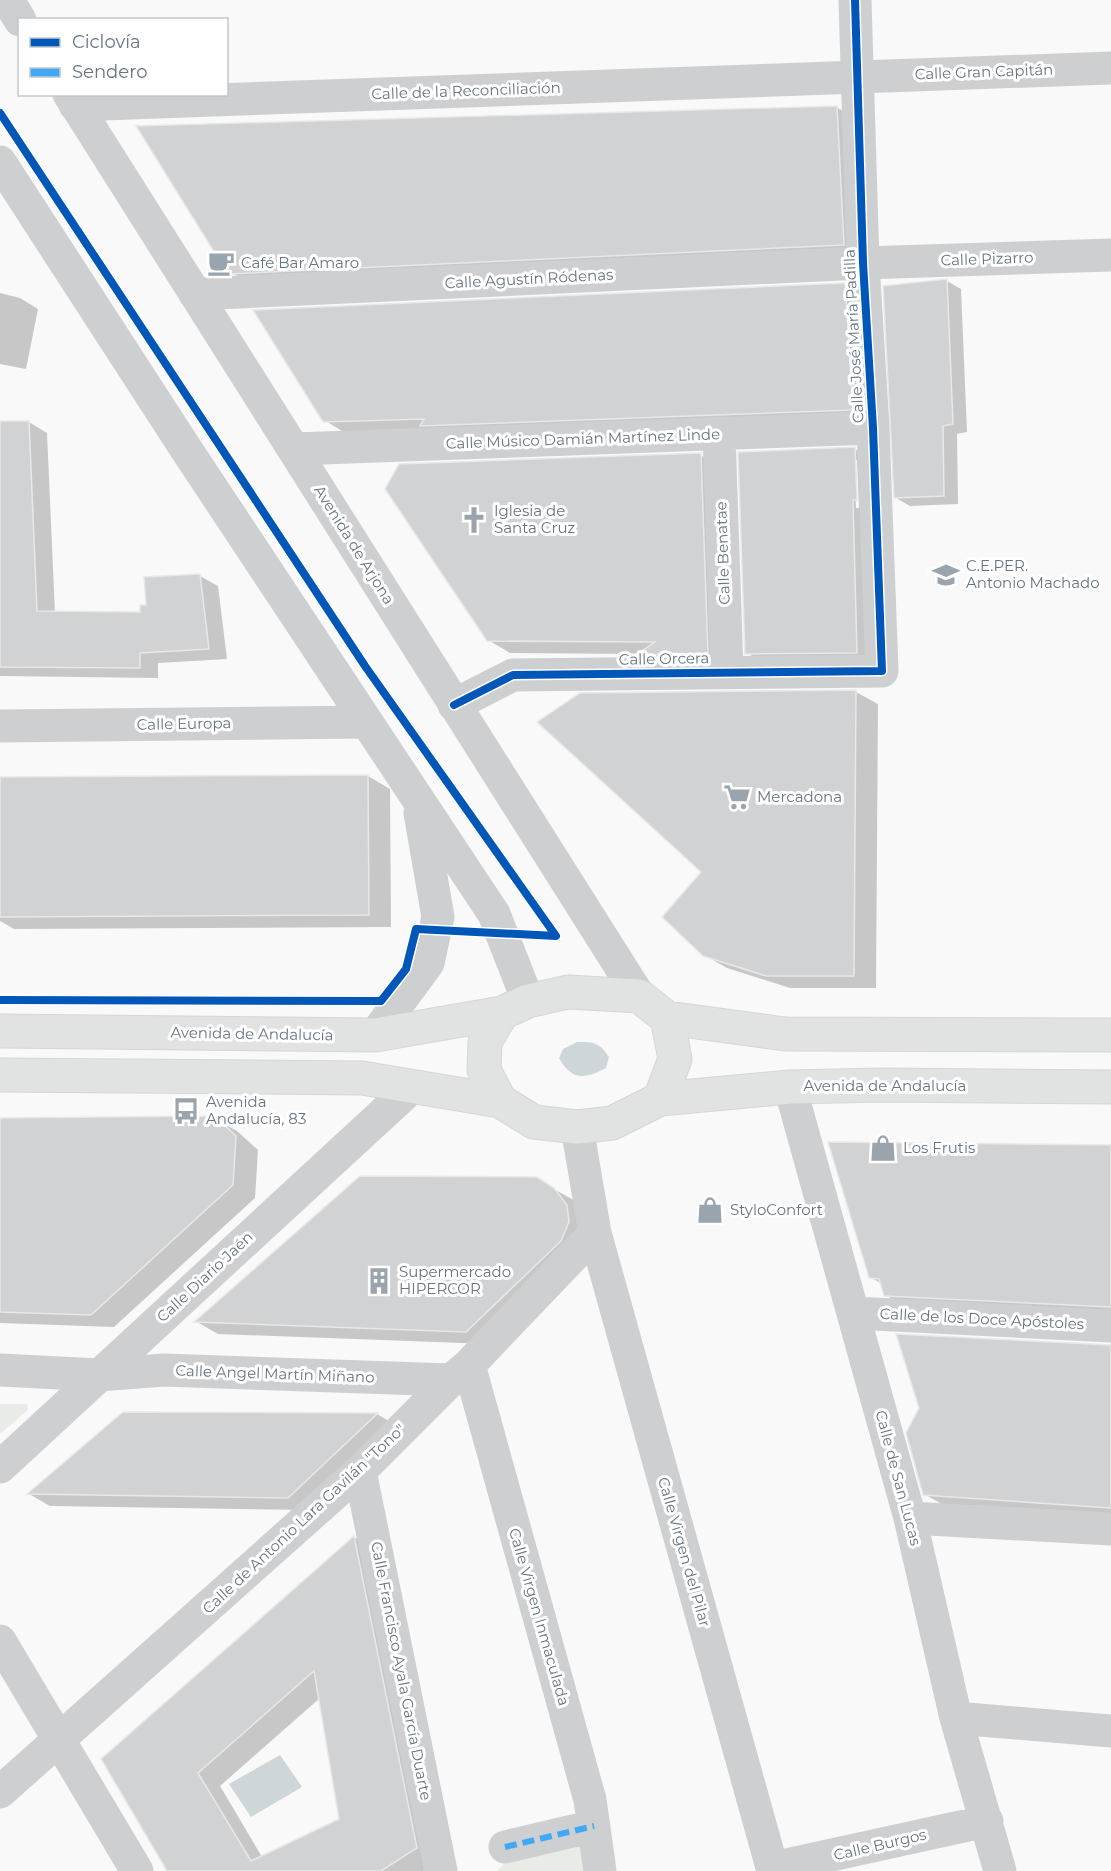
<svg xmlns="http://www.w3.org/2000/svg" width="1111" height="1871" viewBox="0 0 1111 1871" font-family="Montserrat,sans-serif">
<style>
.green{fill:#e8ebe6}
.water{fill:#ced6d9}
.shadow{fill:#0003;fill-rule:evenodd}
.building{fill:#d0d2d3;stroke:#e8e8e8;stroke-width:1.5;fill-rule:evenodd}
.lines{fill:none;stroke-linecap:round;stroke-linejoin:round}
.major-casing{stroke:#d5d6d7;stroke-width:35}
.minor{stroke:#cecfd0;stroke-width:33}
.major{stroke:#e1e2e2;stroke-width:33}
.quiet{stroke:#3fa9f5;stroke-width:6;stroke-dasharray:12 6;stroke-linecap:butt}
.cycleway-casing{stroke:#fff;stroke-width:11}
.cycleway{stroke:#0057b8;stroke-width:8}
.labels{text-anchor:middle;stroke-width:6;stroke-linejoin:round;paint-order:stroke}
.street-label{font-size:15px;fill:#657683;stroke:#fff}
.poi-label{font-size:15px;fill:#657683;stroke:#fff;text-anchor:start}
</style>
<rect width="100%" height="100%" fill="#f9f9f9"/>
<path class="green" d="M0,1404h27l1,6 -28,24z
M582,1844l4,27h-89l13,-13z"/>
<path class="water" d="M577,1042c16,0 22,0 32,15l-3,11c-21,11 -34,13 -47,-10l4,-9z
M280,1755l22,32 -51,30 -22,-33z"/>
<path class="shadow" d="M836,107l23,13 7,137 -612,29 -23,-14 -9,-10z
M947,281l14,8 6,143 -10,2 1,70 -48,2 -14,-8z
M845,284l22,13 8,125 -528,12 -23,-14z
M0,293l20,5 18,11 -12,60 -26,-5z
M0,422h29l18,11 8,180h87l6,-7 52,-30 18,10 9,73 -69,4v15l-158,-2z
M855,449l22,13 2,203 -110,1 -22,-13zM854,460h3l2,48h-3z
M700,455l22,12 7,199 -69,1 -23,-13 -127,-1 -22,-13z
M856,692l22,12 -2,284h-86l-63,-20 -23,-13 -1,-83 -122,-177z
M368,776l22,13 1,138 -377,2 -14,-8v-143z
M214,1118l23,13 21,19 -3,48 -141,129 -114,-4v-204z
M1111,1147v171l-203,-10 -23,-13 -3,-11 -12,-7z
M536,1179l41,23 12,17 -100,125 -271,-10 -21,-12z
M1111,1346v173l-164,-12 -23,-13z
M124,1413l253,1 22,13 -88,83 -261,-4 -21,-12z
M354,1537l22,13 62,311 -15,10h-254l-66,-111zM320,1698l21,122 -79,37 -42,-71z"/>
<path class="building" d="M837,106l7,139 -614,29 -6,-11h-3l-85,-137z
M947,279l6,145 -10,2 1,70 -50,2 -11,-212z
M845,283l8,127 -433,16 4,-7 -101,3 -70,-112z
M0,421h29l8,190 103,1v-7h6l-2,-28 56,-3 9,75 -69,4v15l-140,-1z
M855,447l2,53h-4l4,153 -112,1 -7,-202z
M701,453l7,201 -72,1 19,-13 -168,-1 -102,-152 14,-25z
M856,690l-2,286h-88l-63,-20 -41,-39 39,-45 -164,-150 43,-29z
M368,775l1,140 -369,2v-140z
M215,1116l21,20 -3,49 -142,130 -91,-3v-194z
M828,1142l283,3v162l-227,-11 -5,-17 -10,-1z
M360,1176l177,1 17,11 13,17 2,17 -8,19 -95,91 -272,-10z
M896,1334l215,11v163l-188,-13 -17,-62 13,-25z
M123,1412l255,1 -90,85 -261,-4z
M354,1536l63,312 -36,23h-214l-66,-112zM314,1671l25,148 -88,42 -53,-88z"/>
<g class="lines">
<defs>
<path id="major" d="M667,1018l118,16 326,1
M0,1031l375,4 127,-22
M0,1075l362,3 138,23
M660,1099l15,-40 -8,-41 -28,-22 -71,-4 -40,9 -26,12 -17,29 -1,28 16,31 34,21 43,5 35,-4 48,-24 130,-12 93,-2 228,2"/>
</defs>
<use href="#major" class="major-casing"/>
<path class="minor" d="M8,0l12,20
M69,94l570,902
M75,105l1036,-37
M0,162l186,287 308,465 34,87
M195,294l668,-31 248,-8
M719,434l8,237
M294,449l579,-21
M454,705l59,-30 369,-4 -9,-243 -10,-165 -8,-263
M0,726l367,-4
M375,1035l53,-72 10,-46 -18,-104
M790,1087l120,431 46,200 44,153
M577,1127l18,106 178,638
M854,1313l257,13
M469,1365l121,435 10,71
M0,1370l99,5 65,-5 287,10
M0,1467l412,-380
M360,1471l81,400
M910,1518l201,11
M0,1641l137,230
M956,1718l155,13
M0,1792l360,-321 91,-91 18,-15 126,-132
M505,1847l89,-21
M772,1868l215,-47"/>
<use href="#major" class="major"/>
<path class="quiet" d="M505,1847l89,-21"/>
<defs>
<path id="cycleway" d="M0,113l365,553 191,270 -140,-7 -10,40 -25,32 -381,-1
M454,705l59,-30 369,-4 -9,-243 -10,-165 -8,-263"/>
</defs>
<use href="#cycleway" class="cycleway-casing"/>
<use href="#cycleway" class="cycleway"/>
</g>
<defs>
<symbol id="cafe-bare" viewBox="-9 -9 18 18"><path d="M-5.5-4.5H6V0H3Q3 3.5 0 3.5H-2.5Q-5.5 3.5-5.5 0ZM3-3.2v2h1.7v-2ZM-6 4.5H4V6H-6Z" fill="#99a4ac" stroke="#fff" stroke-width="2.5" paint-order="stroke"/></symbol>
<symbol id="church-bare" viewBox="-9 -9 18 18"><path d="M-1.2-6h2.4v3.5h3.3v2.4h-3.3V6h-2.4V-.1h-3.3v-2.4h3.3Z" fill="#99a4ac" stroke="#fff" stroke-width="2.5" paint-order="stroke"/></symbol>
<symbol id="school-bare" viewBox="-9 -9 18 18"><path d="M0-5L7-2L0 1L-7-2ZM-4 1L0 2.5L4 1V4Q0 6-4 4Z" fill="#99a4ac" stroke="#fff" stroke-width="2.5" paint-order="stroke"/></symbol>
<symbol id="supermarket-bare" viewBox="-9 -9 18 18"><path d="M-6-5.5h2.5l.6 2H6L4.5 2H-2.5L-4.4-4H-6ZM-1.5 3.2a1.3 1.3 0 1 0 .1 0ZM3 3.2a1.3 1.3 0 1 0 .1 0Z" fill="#99a4ac" stroke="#fff" stroke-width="2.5" paint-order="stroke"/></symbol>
<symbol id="bus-bare" viewBox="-9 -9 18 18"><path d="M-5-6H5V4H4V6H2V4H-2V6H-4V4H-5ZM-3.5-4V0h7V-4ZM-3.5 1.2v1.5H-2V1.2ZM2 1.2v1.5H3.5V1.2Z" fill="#99a4ac" stroke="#fff" stroke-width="2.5" paint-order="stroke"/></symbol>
<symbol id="shop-bare" viewBox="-9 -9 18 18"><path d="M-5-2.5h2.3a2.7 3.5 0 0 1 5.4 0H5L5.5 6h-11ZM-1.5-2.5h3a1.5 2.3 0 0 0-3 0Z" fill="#99a4ac" stroke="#fff" stroke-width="2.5" paint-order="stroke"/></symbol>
<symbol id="building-bare" viewBox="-9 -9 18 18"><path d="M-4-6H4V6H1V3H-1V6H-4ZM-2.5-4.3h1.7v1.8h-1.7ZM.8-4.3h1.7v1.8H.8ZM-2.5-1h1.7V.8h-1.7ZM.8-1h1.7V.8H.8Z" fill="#99a4ac" stroke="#fff" stroke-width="2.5" paint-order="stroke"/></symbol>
</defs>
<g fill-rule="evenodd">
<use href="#cafe-bare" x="202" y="244" width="38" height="38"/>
<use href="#church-bare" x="455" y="501" width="38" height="38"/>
<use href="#school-bare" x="927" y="556" width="38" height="38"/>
<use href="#supermarket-bare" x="718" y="778" width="38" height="38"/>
<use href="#bus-bare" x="167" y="1092" width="38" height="38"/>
<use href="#shop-bare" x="864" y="1129" width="38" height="38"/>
<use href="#shop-bare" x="691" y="1191" width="38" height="38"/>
<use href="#building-bare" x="360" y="1262" width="38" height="38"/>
</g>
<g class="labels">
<g class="street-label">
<text transform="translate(984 72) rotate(-2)" y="5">Calle Gran Capitán</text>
<text transform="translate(466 91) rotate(-2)" y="5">Calle de la Reconciliación</text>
<text transform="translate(987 259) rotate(-2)" y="5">Calle Pizarro</text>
<text transform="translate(529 279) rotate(-3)" y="5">Calle Agustín Ródenas</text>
<text transform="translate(854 336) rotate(-93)" y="5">Calle José María Padilla</text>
<text transform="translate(583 439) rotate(-2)" y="5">Calle Músico Damián Martínez Linde</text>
<text transform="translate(354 545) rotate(58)" y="5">Avenida de Arjona</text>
<text transform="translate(723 553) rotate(-92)" y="5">Calle Benatae</text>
<text transform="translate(664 659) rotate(-1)" y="5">Calle Orcera</text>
<text transform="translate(184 724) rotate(-1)" y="5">Calle Europa</text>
<text transform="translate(252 1034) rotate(1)" y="5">Avenida de Andalucía</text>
<text x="885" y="1091">Avenida de Andalucía</text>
<text transform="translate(205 1277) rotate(-43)" y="5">Calle Diario Jaén</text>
<text transform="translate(982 1319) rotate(3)" y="5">Calle de los Doce Apóstoles</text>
<text transform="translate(275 1374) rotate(2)" y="5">Calle Angel Martín Miñano</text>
<text transform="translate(898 1478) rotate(75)" y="5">Calle de San Lucas</text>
<text transform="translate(304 1519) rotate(-43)" y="5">Calle de Antonio Lara Gavilán "Tono"</text>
<text transform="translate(684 1552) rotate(74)" y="5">Calle Virgen del Pilar</text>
<text transform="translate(539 1617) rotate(74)" y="5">Calle Virgen Inmaculada</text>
<text transform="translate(401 1671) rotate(79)" y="5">Calle Francisco Ayala García Duarte</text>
<text transform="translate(880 1845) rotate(-13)" y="5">Calle Burgos</text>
</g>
<g class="poi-label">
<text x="241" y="268">Café Bar Amaro</text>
<text x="494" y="516">Iglesia de<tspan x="494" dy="17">Santa Cruz</tspan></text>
<text x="966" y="571">C.E.PER.<tspan x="966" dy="17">Antonio Machado</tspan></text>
<text x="757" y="802">Mercadona</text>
<text x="206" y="1107">Avenida<tspan x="206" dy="17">Andalucía, 83</tspan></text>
<text x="903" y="1153">Los Frutis</text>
<text x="730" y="1215">StyloConfort</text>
<text x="399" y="1277">Supermercado<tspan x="399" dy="17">HIPERCOR</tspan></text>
</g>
</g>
<rect x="18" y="18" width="210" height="78" fill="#ffffff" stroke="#c1c8cd" stroke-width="1.5"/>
<rect x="30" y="38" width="30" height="9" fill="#0057b8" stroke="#c1c8cd" stroke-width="1.5"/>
<text x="72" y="48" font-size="18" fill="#657683">Ciclovía</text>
<rect x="30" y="68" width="30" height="9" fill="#3fa9f5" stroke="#c1c8cd" stroke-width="1.5"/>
<text x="72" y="78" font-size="18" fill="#657683">Sendero</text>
</svg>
